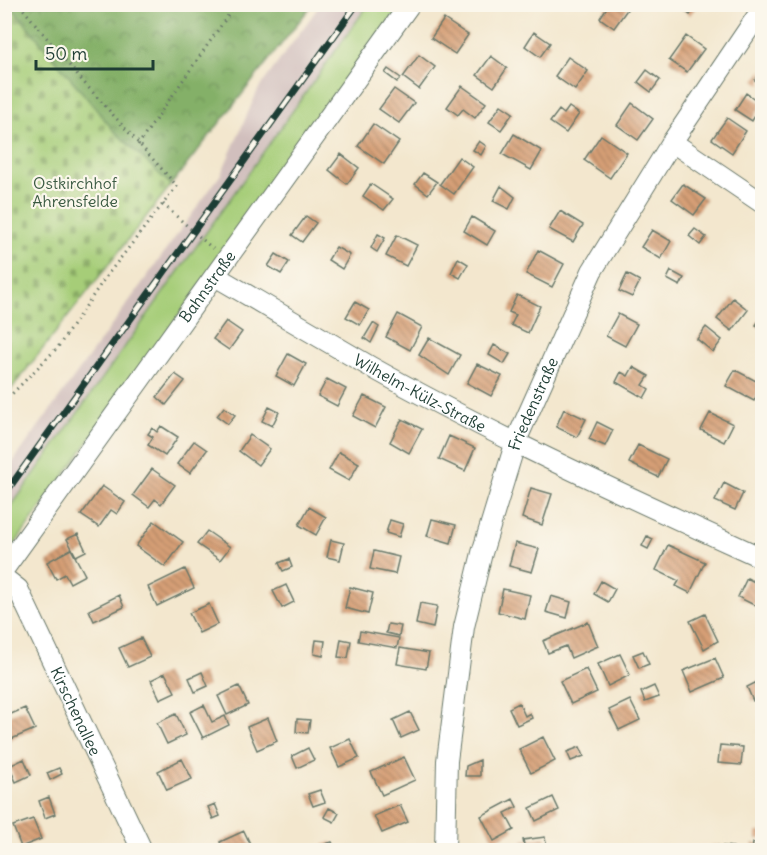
<svg xmlns="http://www.w3.org/2000/svg" width="767" height="855" viewBox="0 0 767 855" font-family="Delius,sans-serif">
<style>
.industrial{fill:#d1bfbd}
.green{fill:#a6cd78;stroke:#628556;stroke-width:1.5}
.forest{fill:url(#forest-crowns);stroke:#52764e;stroke-width:1.5}
.cemetery{fill:url(#cemetery-stones);stroke:#628556;stroke-width:1.5}
.building{fill:url(#building-back-hatch)}
.lines{fill:none;stroke-linecap:round;stroke-linejoin:round}
.street-casing{stroke:#69786a;stroke-width:22}
.path{stroke:#69786a;stroke-width:3;stroke-dasharray:1.5 4.5;stroke-linecap:butt}
.street{stroke:#fff;stroke-width:20}
.rail-casing{stroke:#1f3d34;stroke-width:7}
.rail{stroke:#fbf7ec;stroke-width:4.5;stroke-dasharray:14;stroke-linecap:butt}
.labels{text-anchor:middle;stroke-width:4.5;stroke-linejoin:round;paint-order:stroke}
.park-label{font-size:16px;fill:#3a5a42;stroke:#fbf7ec}
.street-label{font-size:16px;fill:#1f3d34;stroke:#fbf7ec}
</style>
<defs>
<pattern id="forest-crowns" width="20" height="18" patternUnits="userSpaceOnUse" patternTransform="scale(1.5)"><rect width="20" height="18" fill="#84b068"/><path d="M2 6a3 3 0 1 1 6 0M12 15a3 3 0 1 1 6 0" fill="none" stroke="#6b9056"/></pattern>
<pattern id="cemetery-stones" width="16" height="16" patternUnits="userSpaceOnUse" patternTransform="scale(1.5)"><rect width="16" height="16" fill="#a6cd78"/><path d="M2 7V4a2 2 0 0 1 4 0v3zM10 15v-3a2 2 0 0 1 4 0v3z" fill="#87a863"/></pattern>
<pattern id="building-back-hatch" width="6" height="6" patternUnits="userSpaceOnUse" patternTransform="scale(1.5)"><rect width="6" height="6" fill="#d69f76"/><path d="M-1 5l2 2M0 0l6 6M5-1l2 2" fill="none" stroke="#ad8362"/></pattern>
</defs>
<rect width="100%" height="100%" fill="#fbf7ec"/>
<filter id="ink" filterUnits="userSpaceOnUse"><feTurbulence type="fractalNoise" baseFrequency=".0167" numOctaves="2"/><feDisplacementMap in="SourceGraphic" scale="12" xChannelSelector="R" yChannelSelector="G"/><feConvolveMatrix kernelMatrix="1 2 1 2 8 2 1 2 1" color-interpolation-filters="sRGB"/></filter>
<filter id="wash" filterUnits="userSpaceOnUse"><feTurbulence type="fractalNoise" baseFrequency=".008" numOctaves="4" result="noise"/><feDisplacementMap in="SourceGraphic" scale="24" xChannelSelector="R" yChannelSelector="G"/><feGaussianBlur stdDeviation="1.35" result="paint"/><feColorMatrix in="noise" values="0 0 0 0 0 0 0 0 0 0 0 0 0 0 0 0 0 1.4 0 .05"/><feComposite in="paint" operator="in"/></filter>
<g filter="url(#wash)">
<rect width="100%" height="100%" fill="#f3e7ce"/>
<path class="industrial" d="M320,5h73l-197,241 -191,269v-42l216,-299 37,-84z"/>
<path class="green" d="M368,5h34l-397,553v-43z"/>
<path class="forest" d="M10,5h302l-141,180 -57,-54z"/>
<path class="cemetery" d="M10,5l104,126 57,54 -166,212 -1,-392z"/>
<g id="blocks">
<path class="building" d="M609,4h22l-17,24 -14,-10z
M676,4h22l-8,11z
M444,19l24,16 -13,19 -24,-16z
M534,32l16,11 -10,14 -15,-11z
M686,36l18,13 -17,23 -18,-12z
M419,55l16,12 -16,22 -16,-12z
M491,56l16,12 -13,19 -17,-12z
M568,57l20,14 -13,19 -20,-14z
M388,69l13,9 -4,4 -12,-9z
M647,70l13,10 -9,12 -13,-10z
M762,70v15l-7,-5z
M462,86l24,17 -11,15 -12,-9 -5,6 -11,-8z
M394,89l20,14 -15,20 -20,-14z
M746,93l16,11 -10,17 -17,-11z
M632,103l21,16 -15,21 -21,-15z
M501,105l12,8 -12,17 -12,-8z
M569,107l10,7 -13,19 -16,-11 9,-12 5,4z
M727,118l19,13 -14,22 -20,-14z
M373,124l26,18 -15,22 -26,-18z
M514,134l28,17 -11,19 -29,-16z
M601,135l26,18 -17,25 -26,-18z
M479,141l7,5 -5,9 -8,-5z
M341,154l18,14 -12,16 -18,-14z
M459,157l14,10 -19,27 -14,-10z
M423,173l14,9 -9,12 -13,-10z
M371,184l22,15 -9,11 -21,-14z
M683,184l23,15 -12,16 -22,-16z
M501,186l14,11 -6,12 -16,-8z
M560,211l23,14 -10,17 -24,-13z
M306,216l10,7 -14,19 -10,-7z
M472,217l23,14 -8,14 -23,-14z
M695,229l11,8 -6,8 -11,-9z
M652,230l19,11 -10,18 -20,-12z
M378,234l7,4 -8,14 -6,-4z
M397,235l20,10 -11,21 -20,-10z
M336,247l14,8 -8,14 -14,-9z
M538,250l26,14 -12,23 -26,-13z
M276,254l13,8 -8,12 -13,-8z
M458,258l10,6 -8,14 -9,-5z
M671,271l13,7 -4,8 -13,-7z
M627,274l13,7 -8,16 -13,-6z
M517,295l23,11 -12,27 -17,-8 5,-10 -7,-3z
M733,298l15,12 -16,21 -15,-12z
M355,302l14,8 -9,15 -14,-8z
M398,314l24,13 -12,23 -24,-13z
M618,314l19,10 -12,22 -19,-10z
M762,316v13l-6,-4z
M226,321l16,11 -13,18 -16,-11z
M373,323l6,4 -8,16 -7,-5z
M706,327l16,13 -9,12 -16,-13z
M429,338l31,17 -11,20 -30,-20z
M494,345l16,9 -6,10 -15,-9z
M288,354l18,10 -12,22 -18,-10z
M477,364l25,12 -11,20 -24,-13z
M633,367l16,9 -6,9 6,4 -5,9 -28,-16 5,-10 7,4z
M735,370l27,14 -8,17 -28,-15z
M175,374l10,7 -19,24 -9,-8z
M327,379l19,10 -9,17 -19,-10z
M364,396l22,11 -11,21 -22,-12z
M224,407l11,8 -7,9 -11,-8z
M269,407l10,5 -7,14 -10,-5z
M564,409l22,10 -9,18 -21,-10z
M710,413l23,11 -9,18 -23,-12z
M402,419l20,10 -13,24 -19,-11z
M597,422l16,8 -8,16 -16,-7z
M161,426l17,11 -13,19 -17,-11 5,-8 -5,-3 4,-6 5,4z
M250,435l20,14 -12,16 -19,-14z
M449,436l26,12 -10,23 -26,-12z
M194,441l13,9 -17,23 -13,-9z
M638,445l29,14 -9,18 -29,-14z
M339,452l20,11 -10,18 -20,-11z
M152,469l23,16 -14,19 -6,-5 -6,8 -16,-12z
M724,483l19,10 -8,17 -20,-9z
M102,486l23,16 -8,12 -6,-4 -12,17 -18,-12z
M531,488l21,6 -10,31 -20,-7z
M309,507l17,10 -10,18 -17,-10z
M432,519l24,6 -5,18 -24,-7z
M390,520l13,4 -4,13 -13,-4z
M154,521l29,21 -18,25 -29,-21z
M207,531l23,16 -10,13 -23,-16z
M78,534l8,17 -10,5 -9,-17z
M647,536l6,3 -5,10 -6,-3z
M331,540l13,3 -4,17 -13,-3z
M515,543l24,6 -7,23 -23,-6z
M668,545l37,17 -15,31 -14,-7 3,-5 -23,-11z
M71,549l14,26 -15,8 -5,-9 -9,5 -9,-17z
M374,551l25,6 -4,17 -25,-5z
M289,559l3,8 -9,4 -4,-8z
M185,569l9,19 -37,18 -9,-19z
M747,578l15,8 -2,22 -22,-11z
M601,581l14,8 -7,13 -14,-8z
M286,585l8,17 -12,6 -9,-17z
M350,587l23,6 -5,21 -23,-6z
M503,589l27,6 -5,24 -27,-7z
M119,595l5,12 -30,14 -5,-11z
M551,596l20,6 -4,16 -21,-6z
M420,603l17,3 -4,22 -17,-4z
M209,604l9,20 -19,9 -10,-20z
M705,614l13,27 -14,8 -14,-28z
M588,622l10,24 -27,12 -5,-12 -18,7 -5,-12z
M388,624l13,2 -2,10 -13,-3z
M360,631l39,7 -2,10 -39,-7z
M141,638l9,19 -22,10 -9,-19z
M341,639l10,2 -3,17 -10,-1z
M316,640l9,1 -2,15 -9,-2z
M400,648l29,5 -3,16 -29,-5z
M643,651l6,13 -10,4 -6,-13z
M620,654l10,21 -22,11 -10,-22z
M715,658l9,20 -32,14 -9,-21z
M586,669l11,23 -26,12 -11,-23z
M202,672l6,14 -13,6 -6,-14z
M165,673l10,19 -15,7 -9,-19z
M761,680l1,16 -9,5 -6,-14z
M239,686l9,19 -21,10 -9,-19z
M654,686l5,11 -14,5 -4,-10z
M630,700l10,20 -21,10 -10,-20z
M519,703l6,13 5,-3 2,5 -15,7 -8,-17z
M204,705l8,17 13,-6 4,9 -26,13 -13,-26z
M25,708l10,21 -28,12 -3,-24z
M410,712l9,18 -18,8 -8,-18z
M176,714l10,21 -19,9 -10,-21z
M268,718l9,23 -20,9 -10,-23z
M297,719l13,1 -2,13 -12,-1z
M543,737l12,24 -24,12 -12,-24z
M350,739l9,19 -20,9 -9,-19z
M720,745l23,2 -2,18 -23,-2z
M580,747l4,9 -13,5 -4,-9z
M308,748l6,12 -17,8 -5,-12z
M404,757l11,23 -33,15 -11,-23z
M24,759l7,16 -15,7 -7,-16z
M182,759l10,20 -25,11 -9,-19z
M480,760v16h-15l1,-10z
M59,768l3,6 -12,6 -3,-7z
M320,790l5,12 -12,4 -5,-12z
M49,797l6,17 -10,4 -6,-17z
M553,797l6,13 -23,11 -6,-13z
M513,799l4,8 -12,6 9,17 -20,11 -13,-25z
M215,804l5,12 -7,3 -5,-12z
M400,805l8,17 -26,11 -8,-17z
M329,808l10,5 -5,9 -10,-5z
M33,819l8,20 -20,8 -8,-21z
M244,831l9,19h-30l-3,-8z
M756,832h6v7h-6z
M545,837l2,13h-22l-2,-10z
M332,842l4,8h-10l-3,-5z
M753,843l9,1v6h-10z
M711,845l22,2v3h-22z"/>
</g>
</g>
<g filter="url(#ink)">
<use href="#blocks" fill-opacity="0" stroke="#69786a" stroke-width="1.5"/>
<g class="lines">
<defs>
<g id="street">
<path d="M672,142l90,61"/>
<path id="s1" d="M215,276c52,30 104,61 156,91 127,71 260,131 391,191"/>
<path id="s2" d="M4,569l406,-565"/>
<path id="s3" d="M4,578l14,11 124,261"/>
<path id="s4" d="M445,850l2,-89 17,-134 18,-74 34,-112 76,-170 80,-129 90,-133"/>
</g>
</defs>
<use href="#street" class="street-casing"/>
<path class="path" d="M138,145l98,-141
M163,204l50,45
M4,402l54,-55 47,-69 72,-92 -98,-109 -60,-73"/>
<use href="#street" class="street"/>
<defs>
<path id="rail" d="M4,495l353,-491"/>
</defs>
<use href="#rail" class="rail-casing"/>
<use href="#rail" class="rail"/>
</g>
</g>
<g class="labels">
<g class="park-label">
<text x="75" y="189">Ostkirchhof<tspan x="75" dy="18">Ahrensfelde</tspan></text>
</g>
<g class="street-label">
<text dy="6" stroke="none"><textPath href="#s2" startOffset="348">Bahnstraße</textPath></text>
<text dy="6" stroke="none"><textPath href="#s1" startOffset="236">Wilhelm-Külz-Straße</textPath></text>
<text dy="6" stroke="none"><textPath href="#s4" startOffset="458">Friedenstraße</textPath></text>
<text dy="6" stroke="none"><textPath href="#s3" startOffset="153">Kirschenallee</textPath></text>
</g>
</g>
<rect width="767" height="855" fill="none" stroke="#fbf7ec" stroke-width="24"/>
<path d="M36 60v9h117v-9" fill="none" stroke="#1f3d34" stroke-width="3"/>
<text x="45" y="60" font-size="18" fill="#1f3d34" stroke="#fbf7ec" stroke-width="4.5" paint-order="stroke">50 m</text>
</svg>
